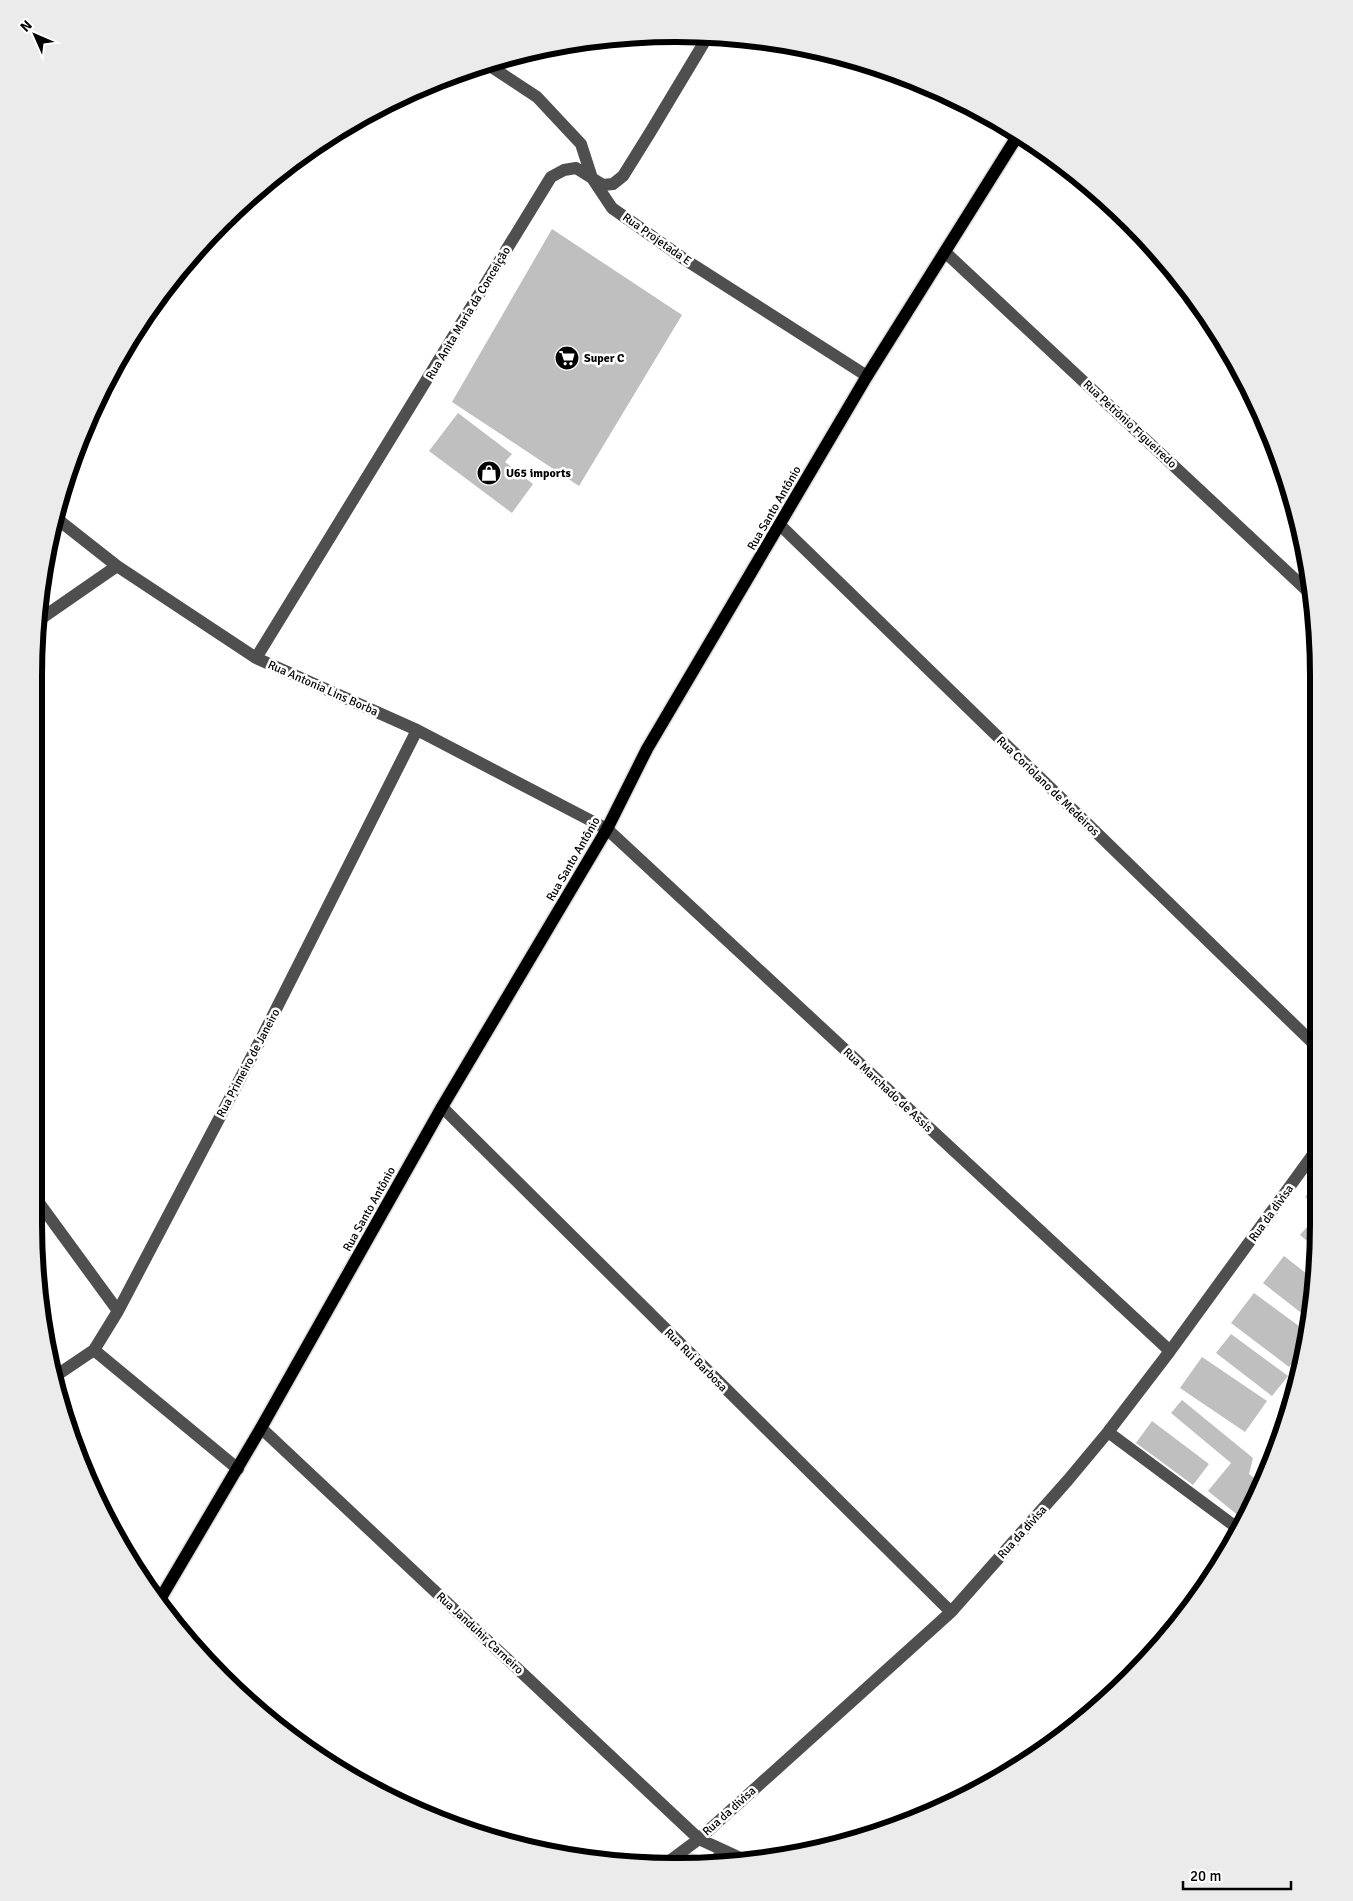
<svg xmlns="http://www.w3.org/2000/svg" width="1353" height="1901" viewBox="0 0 1353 1901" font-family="Signika,sans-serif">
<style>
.green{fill:#d6d6d6}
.building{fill:#bfbfbf}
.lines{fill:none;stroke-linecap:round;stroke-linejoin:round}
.major-casing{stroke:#dbdbdb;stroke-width:15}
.minor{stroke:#4f4f4f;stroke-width:12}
.major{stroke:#000;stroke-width:12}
.labels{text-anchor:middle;stroke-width:5;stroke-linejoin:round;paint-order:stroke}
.street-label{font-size:12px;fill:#000;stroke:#fff}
.poi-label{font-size:12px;font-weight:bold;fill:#000;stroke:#fff;text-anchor:start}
.rim{fill:none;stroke:#000;stroke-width:6}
</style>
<rect width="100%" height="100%" fill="#fff"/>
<path class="green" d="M689,1852l10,3 3,7h-27z"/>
<path class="building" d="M552,229l130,86 -103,171 -127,-84z
M458,413l54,41 -7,8 28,22 -21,29 -83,-62z
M1317,1182l1,25 -13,-10z
M1318,1214v36l-18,-15z
M1284,1256l32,25 -7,38 -46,-36z
M1254,1293l53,39 -2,14 -16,21 -58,-44z
M1231,1334l57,42 -16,20 -56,-43z
M1202,1357l65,44 -22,31 -65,-44z
M1182,1400l71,58 -4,16 13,10 -9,25 -8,12 -37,-30 23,-28 -60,-50z
M1152,1421l57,43 -16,21 -57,-42z"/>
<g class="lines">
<defs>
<path id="major" d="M159,1601l102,-173 181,-321 165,-278 40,-80 220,-373 151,-241"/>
</defs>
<use href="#major" class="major-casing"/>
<path class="minor" d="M487,64l50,33 44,47 11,34 20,30 72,51 183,117
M945,252l369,345
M56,518l61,48 139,92 161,72 190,99 563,522
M780,525l537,522
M39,620l78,-54
M256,658l295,-481 13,-7 12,-2 27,17 10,-1 10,-8 28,-45 57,-95
M442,1107l509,505
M34,1196l84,115
M94,1350l144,119
M54,1377l40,-27 24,-39 144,-274 155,-307
M261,1428l438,411 50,23
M1108,1432l132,98
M668,1862l31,-23 252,-227 117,-132 40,-48 62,-81 147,-202
M713,1862l12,-11"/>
<use href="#major" class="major"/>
</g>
<defs>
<symbol id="supermarket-disc" viewBox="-11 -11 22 22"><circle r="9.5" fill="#000" stroke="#fff"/><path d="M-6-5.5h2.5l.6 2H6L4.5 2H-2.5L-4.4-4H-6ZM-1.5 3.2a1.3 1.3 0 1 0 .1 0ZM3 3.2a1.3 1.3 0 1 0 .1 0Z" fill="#fff"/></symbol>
<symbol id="shop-disc" viewBox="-11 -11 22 22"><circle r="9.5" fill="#000" stroke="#fff"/><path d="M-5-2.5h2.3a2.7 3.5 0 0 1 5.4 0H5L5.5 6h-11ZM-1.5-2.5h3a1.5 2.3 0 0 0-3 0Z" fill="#fff"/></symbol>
</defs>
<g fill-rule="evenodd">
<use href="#supermarket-disc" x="553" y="344" width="28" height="28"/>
<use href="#shop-disc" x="475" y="459" width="28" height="28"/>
</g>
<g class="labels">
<g class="street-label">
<text transform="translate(657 239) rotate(35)" y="4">Rua Projetada E</text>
<text transform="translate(468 313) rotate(-59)" y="4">Rua Anita Maria da Conceição</text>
<text transform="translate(1130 424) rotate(43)" y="4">Rua Petrônio Figueiredo</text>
<text transform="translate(774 508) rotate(-60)" y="4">Rua Santo Antônio</text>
<text transform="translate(323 688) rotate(24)" y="4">Rua Antonia Lins Borba</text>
<text transform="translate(1048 786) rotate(44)" y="4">Rua Coriolano de Medeiros</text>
<text transform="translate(573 859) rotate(-60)" y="4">Rua Santo Antônio</text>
<text transform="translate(248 1063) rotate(-62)" y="4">Rua Primeiro de Janeiro</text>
<text transform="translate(888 1090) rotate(43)" y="4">Rua Marchado de Assis</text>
<text transform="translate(369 1209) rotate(-61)" y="4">Rua Santo Antônio</text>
<text transform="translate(1271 1213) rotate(-54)" y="4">Rua da divisa</text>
<text transform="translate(696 1360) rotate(45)" y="4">Rua Rui Barbosa</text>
<text transform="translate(1022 1532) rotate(-48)" y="4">Rua da divisa</text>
<text transform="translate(480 1633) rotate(43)" y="4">Rua Janduhir Carneiro</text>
<text transform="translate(729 1811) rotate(-42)" y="4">Rua da divisa</text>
</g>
<g class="poi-label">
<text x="584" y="362">Super C</text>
<text x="506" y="477">U65 imports</text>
</g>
</g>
<path d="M0 0H1353V1901H0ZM676 42H676A634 634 0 0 1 1310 676V1224A634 634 0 0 1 676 1858H676A634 634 0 0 1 42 1224V676A634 634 0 0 1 676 42Z" fill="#ebebeb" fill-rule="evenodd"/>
<path class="rim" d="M676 42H676A634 634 0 0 1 1310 676V1224A634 634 0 0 1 676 1858H676A634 634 0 0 1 42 1224V676A634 634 0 0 1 676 42Z"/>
<g transform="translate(35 35) rotate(315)" stroke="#ffffff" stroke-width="4" paint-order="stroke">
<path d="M0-4L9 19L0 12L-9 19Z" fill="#000000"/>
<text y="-8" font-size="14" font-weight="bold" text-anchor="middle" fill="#000000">N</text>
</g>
<path d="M1183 1881v8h108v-8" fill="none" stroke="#000000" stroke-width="2.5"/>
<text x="1190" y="1881" font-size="15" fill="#000000" stroke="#ffffff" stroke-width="4" paint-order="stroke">20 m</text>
</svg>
